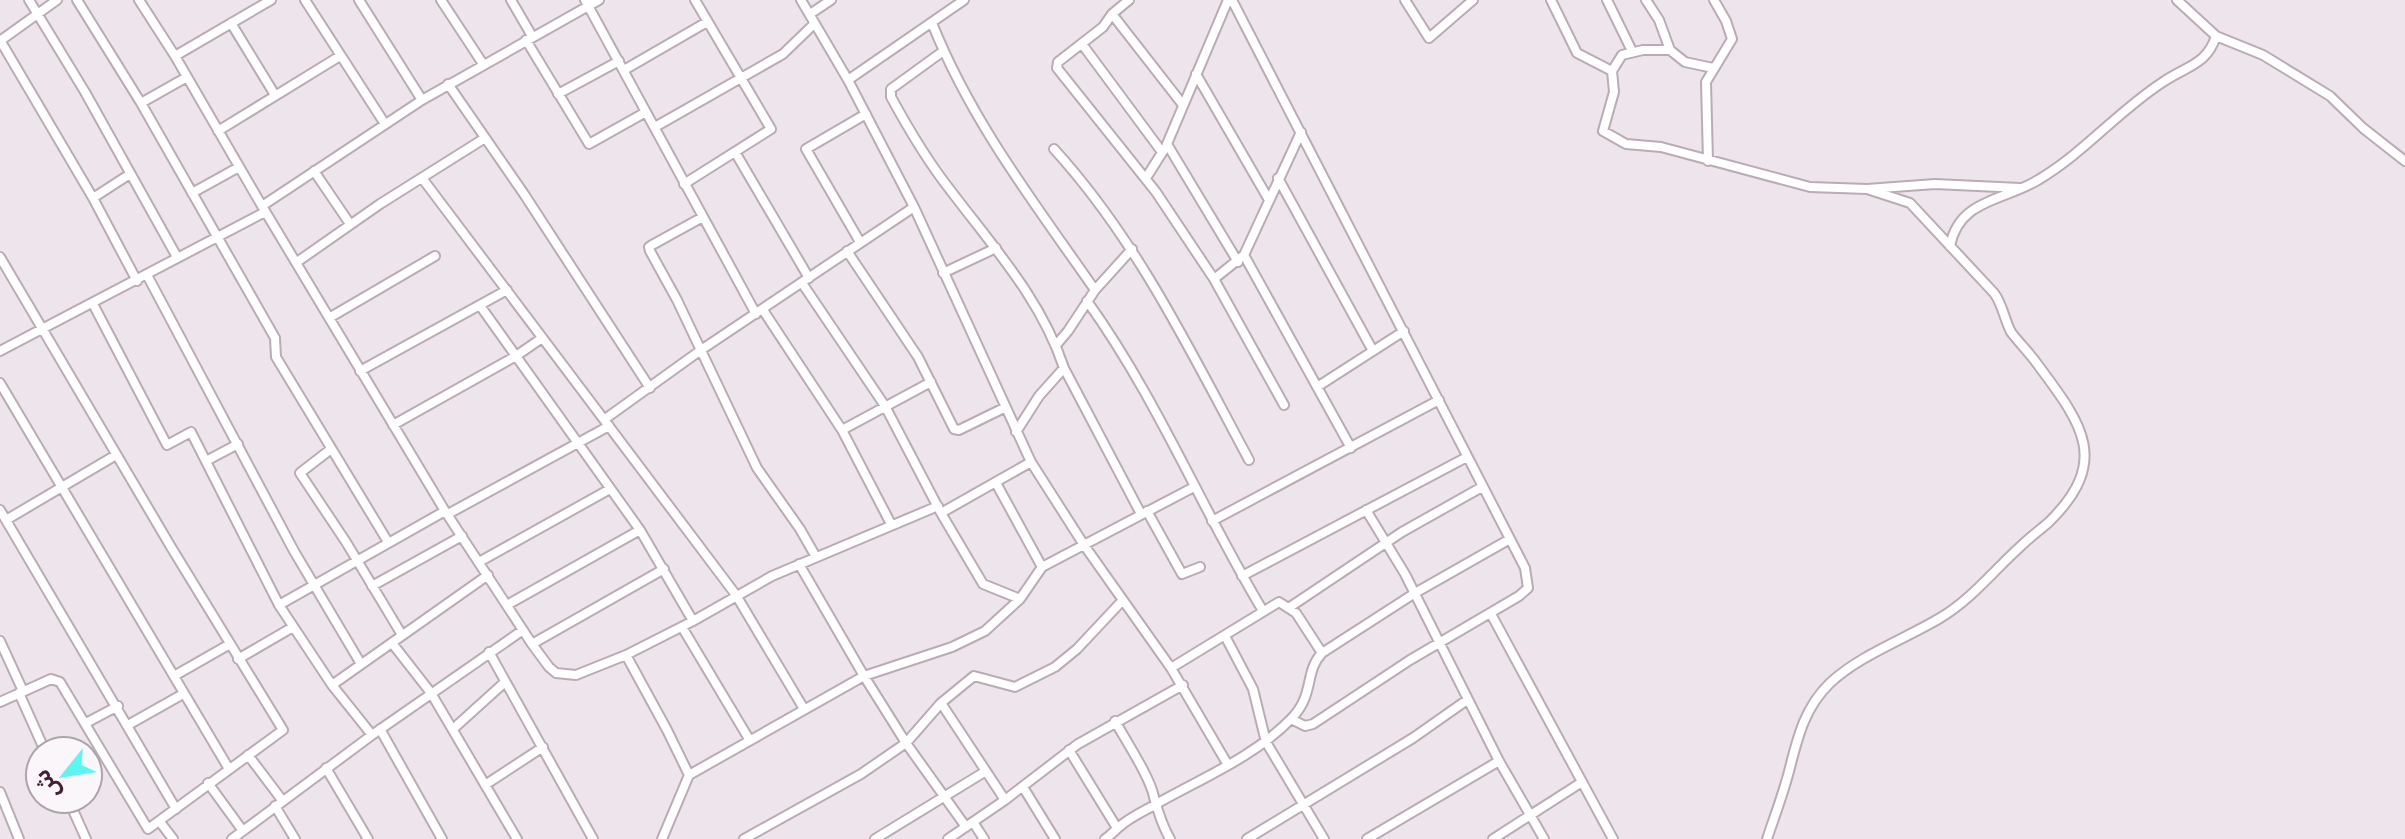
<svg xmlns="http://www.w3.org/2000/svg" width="2405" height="839" viewBox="0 0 2405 839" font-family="Poppins,'Noto Sans Arabic',sans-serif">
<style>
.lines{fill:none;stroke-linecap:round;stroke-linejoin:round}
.minor-casing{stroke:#baabb4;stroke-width:12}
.minor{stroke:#fff;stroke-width:8}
</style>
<rect width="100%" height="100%" fill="#eee5ec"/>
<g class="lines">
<defs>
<path id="minor" d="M29,0l56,92 92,165
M77,0l64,103 134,235 1,19 112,185
M139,0l36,56 87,150 183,305 87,133 17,23 7,6 20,2 50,-20 67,-34 79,-45 166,-70
M305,0l80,124
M359,0l63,100
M441,0l42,64
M511,0l21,36
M585,0l171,314
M801,0l47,80 66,127 117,255 53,83 87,123 57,97
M1129,0l-17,14 -9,13 -45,35 -1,6 99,124 58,87 70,126
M1228,0l-61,144 71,118
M1232,0l293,568 3,20 -9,8 -109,64 -97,64 -8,2 -14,-7
M1405,0l24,38 44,-38
M1551,0l26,53 35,18
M1607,0l25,51
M1646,0l13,20 11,30
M2177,0l39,36 47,19 67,41 33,32 42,33
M810,14l21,-14
M1112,14l71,91
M231,23l44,72
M932,23c39,98 103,181 163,267
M0,40l93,158 44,83
M526,40l63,104 57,-32
M0,41l57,-41
M1082,44l80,108
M942,52l-51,37v8c18,33 37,65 60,94 43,57 90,108 113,177l77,146
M175,56l96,-56
M1713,68l-28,-6 -15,-12h-27l-21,5 -10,16 2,21 -11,39 23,13 35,3 149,40 57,2 68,-5 85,4
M624,70l83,-48
M1196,74l73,126
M848,80l116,-80
M448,84l76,110 126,194
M558,94l61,-33
M141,103l46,-26
M655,127l128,-73 31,-30
M218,131l122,-75
M1054,149c83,91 137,203 195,311
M735,152l74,126
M1708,161l-2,-79 26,-43 -6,-18 -12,-21
M314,171l36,53
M422,178l314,417 68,114
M1146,178l19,-30
M1278,178l95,173
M684,184l87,-55 -76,-129
M192,193l47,-26
M93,198l37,-24
M262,206l160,-106 177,-100
M701,218l-49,27 -3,2 1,4 27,49 80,168 43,61 16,28
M860,242l-54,-93 60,-35
M1950,246c9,-47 54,-45 88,-66 46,-27 80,-69 125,-98 23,-16 44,-17 53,-46
M847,251l71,106 36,72 5,1 45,-22
M1244,255l107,193
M0,257l171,290 112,183 -135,99 -88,-147 -9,-3 -51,23
M297,262l83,-58 105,-66
M943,273l53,-25
M147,275l147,276 67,113
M1214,279l30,-24 57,-123
M802,283l83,123 56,107 42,71 37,15
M1087,301c70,97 115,209 176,310
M93,304l74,141 24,-13 88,173 53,80 40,50
M481,307l159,223 53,91
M763,310l79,120 49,94
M329,318l106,-62
M1057,344l11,-13 27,-41 37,-41
M0,351l265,-139
M360,371l147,-81
M0,383l229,386
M1317,387l87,-56
M605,419l96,-69 213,-143
M393,425l123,-69 26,-18
M842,430l89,-48
M1016,432l23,-36 25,-28
M331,449l-31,24 46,69 56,93
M206,461l32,-17
M996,483l46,84
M0,510l176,299
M1366,510l39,64 94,187 45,78
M1147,511l35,63 18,-7
M941,513l90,-51
M448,514l161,-88
M6,520l110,-65
M1212,521l227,-121
M479,562l131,-73
M799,564l65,112 42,67 60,84
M1242,576l225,-119
M372,586l90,-50
M279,605l166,-94
M507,605l133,-75
M1290,607l112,-75 80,-45
M1491,614l122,225
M682,627l67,112
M1225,636l28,53 13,53 58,97
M0,641l23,50
M392,643l39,50 86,146
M532,644l132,-75
M489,652l104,187
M626,655l41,75 22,45 -27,64
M238,659l55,-32
M1171,668l108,-66 17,11 26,40
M174,676l56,-32
M332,685l156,-110
M19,693l26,58
M941,703l64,97
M1115,721c11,20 35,56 39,76 4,15 8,28 16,42
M86,723l32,-17
M128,725l55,-31
M380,729l62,110
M453,729l52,-47
M1069,750l48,78
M248,755l34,45
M326,768l42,71
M689,775l175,-99 88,-29 33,-16 35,-32 22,-32 152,-80
M208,783l35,48
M485,785l58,-38
M1023,787l32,52
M0,792l19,47
M68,799l18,40
M275,806l20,33
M160,822l13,17
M973,822l11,17
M232,839l140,-104 151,-105
M744,839l117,-65 45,-31 35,-40 33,-27 41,11 40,-20 22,-18 45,-48
M875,839l111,-68
M948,839l57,-39 73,-56 105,-59
M1105,839c6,-4 9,-8 14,-12 9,-8 21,-14 32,-20 48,-28 101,-48 141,-89 23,-24 12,-46 30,-65l93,-60 95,-54
M1247,839l166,-101 54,-38
M1367,839l132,-78
M1493,839l89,-57
M1767,839c7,-21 15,-42 21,-64 9,-34 15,-66 42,-92 30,-28 75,-44 110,-65 32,-19 54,-48 81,-72 9,-9 19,-16 28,-24 62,-61 33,-98 -11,-157 -8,-12 -19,-22 -27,-33 -7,-13 -8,-27 -17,-39l-84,-90 -43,-14"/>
</defs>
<use href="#minor" class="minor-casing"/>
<use href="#minor" class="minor"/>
</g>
<g transform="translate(64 775) rotate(240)"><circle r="38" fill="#faf6f9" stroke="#b0a2aa" stroke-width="2"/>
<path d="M0-6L14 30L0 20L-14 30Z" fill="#5cf5f1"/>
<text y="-12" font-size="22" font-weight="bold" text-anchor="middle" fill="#412333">ش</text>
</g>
</svg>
